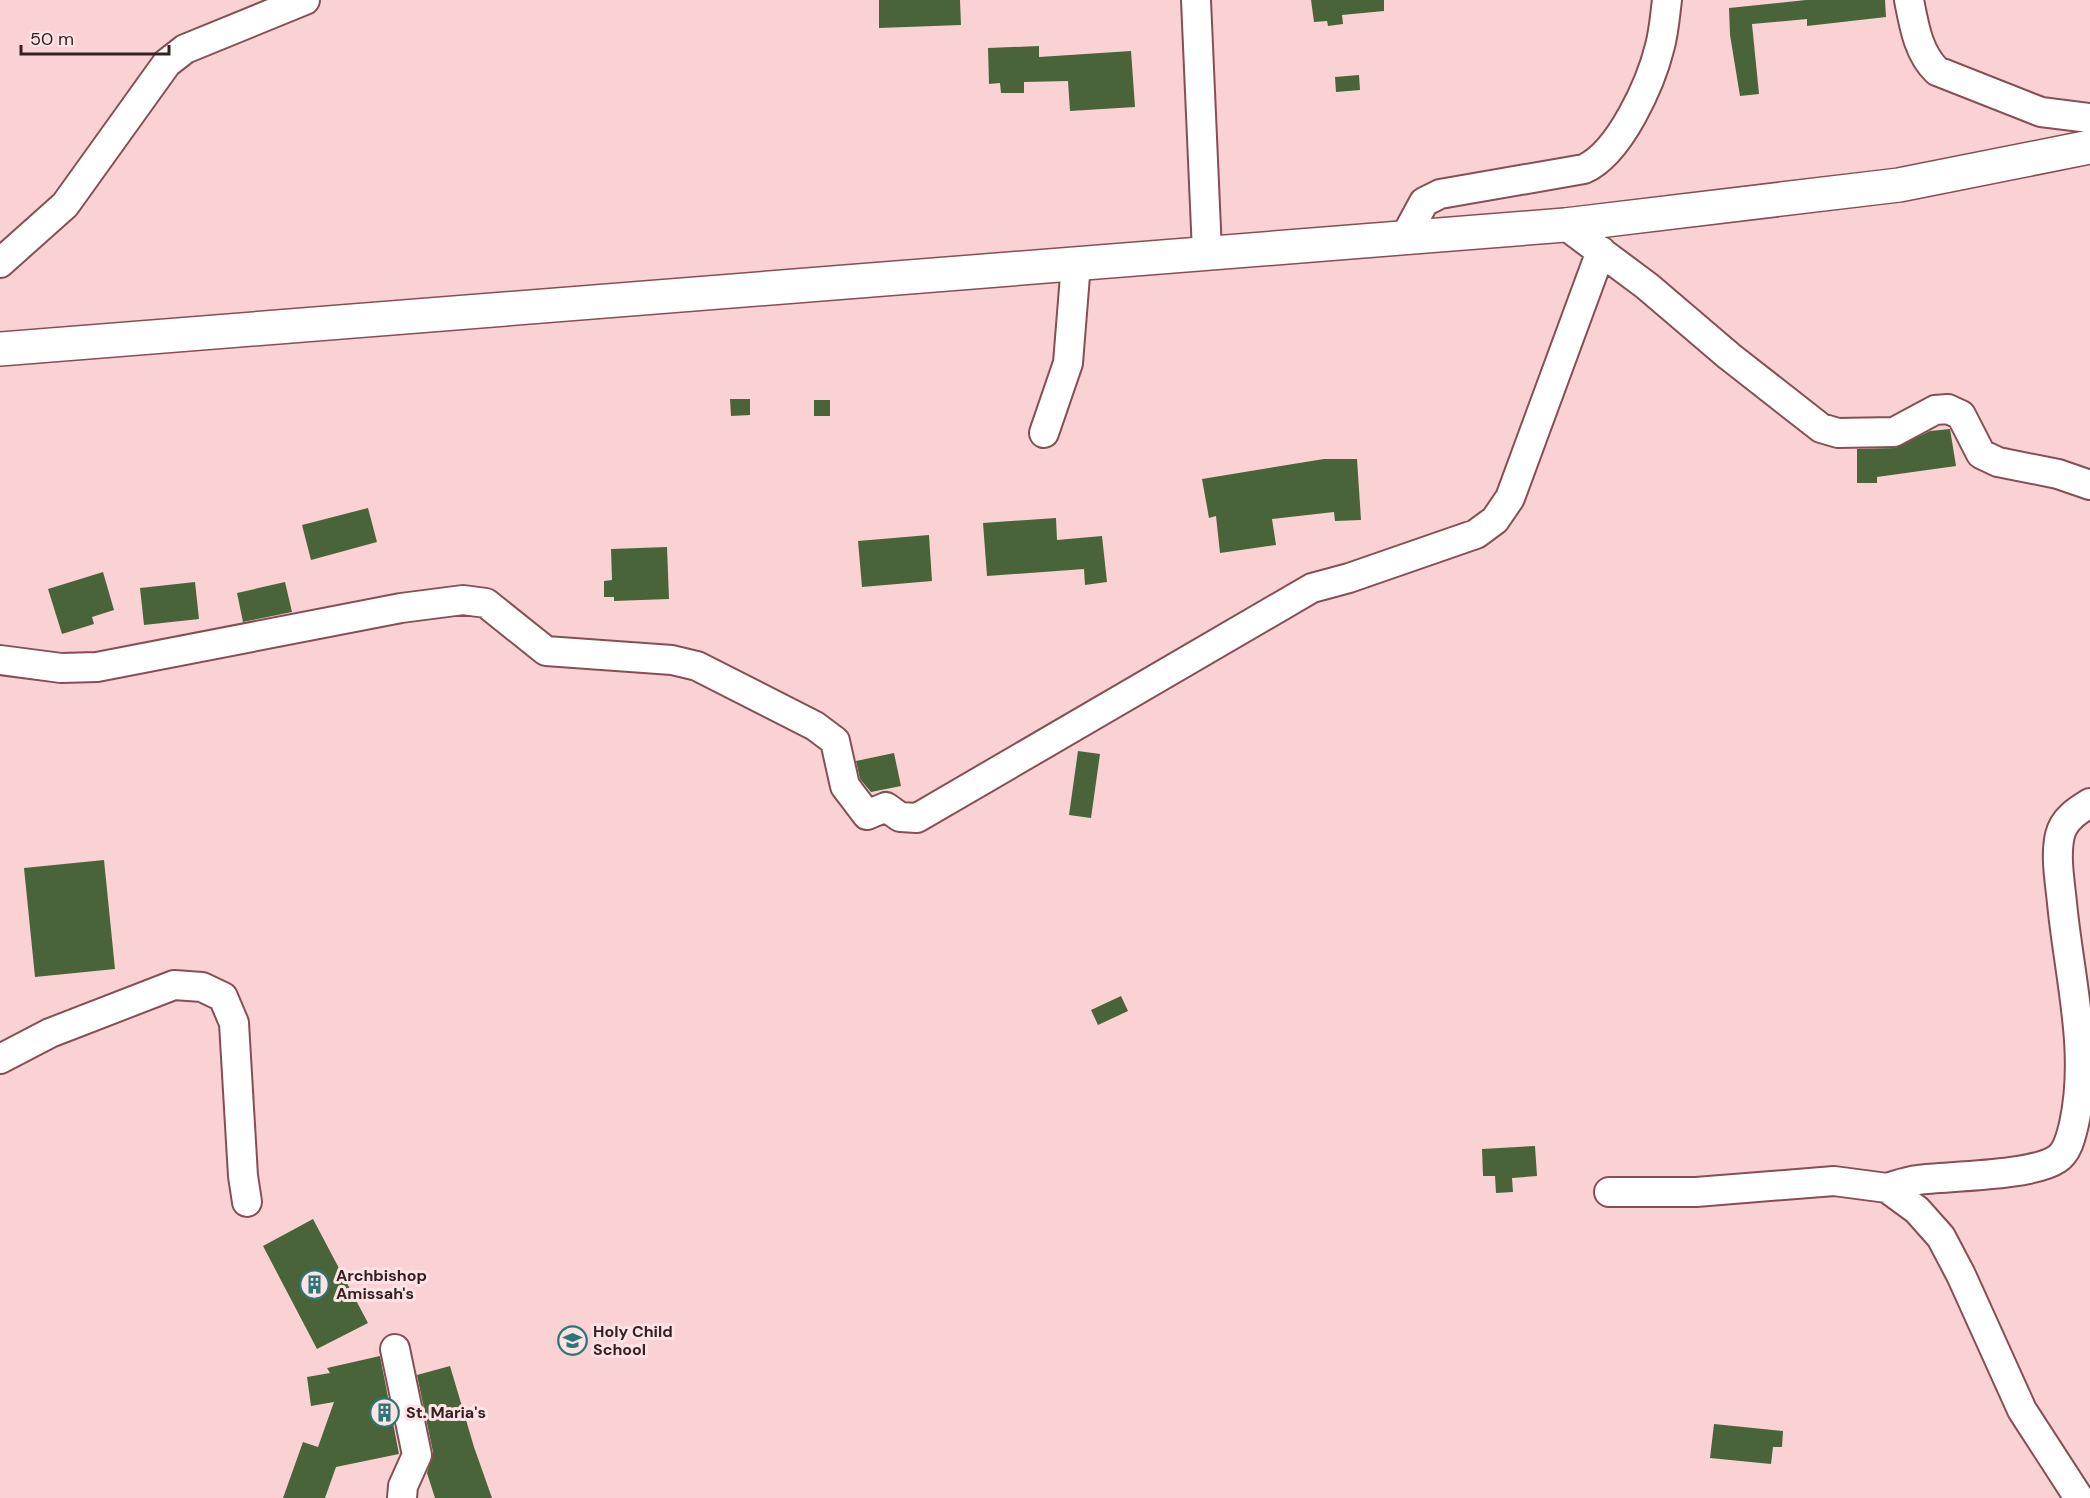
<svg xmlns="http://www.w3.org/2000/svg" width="2090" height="1498" viewBox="0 0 2090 1498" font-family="'DM Sans',sans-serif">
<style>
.building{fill:#496439}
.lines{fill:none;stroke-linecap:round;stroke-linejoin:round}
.minor-casing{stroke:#854f54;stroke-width:32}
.highway-casing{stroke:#854f54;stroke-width:36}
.minor{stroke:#fff;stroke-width:28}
.highway{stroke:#fff;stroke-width:33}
.labels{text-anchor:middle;stroke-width:6;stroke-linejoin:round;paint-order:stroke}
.poi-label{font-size:16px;font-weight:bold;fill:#382022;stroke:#fee3e5;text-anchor:start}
</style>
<rect width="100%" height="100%" fill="#fad2d4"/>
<path class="building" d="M879,0h81l1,25 -82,3z
M1311,0h73v11l-42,4 1,9 -15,2 -1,-5 -13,1z
M1806,0h79l1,17 -79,9v-7l-55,5 7,70 -19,2 -10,-61 -1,-27z
M1039,46v11l92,-6 4,56 -65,4 -2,-30 -44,1v11h-23l-1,-10 -11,1 -1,-36z
M1359,75l1,15 -24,2 -1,-15z
M730,399h20v16l-19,1z
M814,400h16v16h-16z
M1950,429l6,37 -79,11v6h-20v-34l38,-1 35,-17z
M1324,459h33l4,61 -26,1 -1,-9 -62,7 4,26 -56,8 -4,-37 -7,2 -7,-39z
M368,508l9,34 -66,18 -9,-35z
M1056,518l1,22 45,-4 5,46 -22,3 -1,-16 -97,7 -4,-53z
M929,535l3,46 -70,6 -4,-46z
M667,547l2,52 -55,2v-4h-10v-16l8,-1 -1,-31z
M103,572l11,38 -22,7 2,7 -32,10 -14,-45z
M195,582l4,37 -55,6 -4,-37z
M285,582l7,30 -49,10 -6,-29z
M1078,751l22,3 -9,64 -22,-3z
M894,753l7,33 -30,6 -11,-13 -4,-18z
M104,860l11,109 -80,8 -11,-109z
M1121,996l7,15 -30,14 -7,-15z
M1535,1146l2,30 -25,2 1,14 -17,1 -1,-17h-12l-1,-27z
M313,1219l55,104 -51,26 -54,-103z
M380,1356l19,98 -63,13 -11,31h-42l20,-56 15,5 16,-45 -23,4 -4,-29 23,-4 -3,-5z
M450,1366l24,81 18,51h-57l-8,-25 6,-21 -16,-77z
M1714,1424l69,7 -1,16h-9l-2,17 -61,-6z"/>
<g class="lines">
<defs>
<path id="minor" d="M1196,0l11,252
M1909,0c5,25 9,53 28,71l104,41 49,6
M1565,225l82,61 82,70 92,72 17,5 56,-1 41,-22 13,-1 13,6 20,39 17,8 60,12 32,11
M1405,237l19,-35 16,-8 144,-25c36,-16 67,-86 76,-123 4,-15 5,-31 7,-46
M0,263l65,-58 102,-142 18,-14 120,-49
M1044,433l24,-70 8,-100
M0,660l61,8 36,-1 304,-59 62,-8 23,3 60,48 126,9 25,6 118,60 20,15 10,45 22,29 19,-8 14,10 17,1 395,-230 37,-10 127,-44 19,-14 15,-22 91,-247
M0,1059l50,-26 124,-48 28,2 21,10 11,26 9,153 4,26
M1887,1188c10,-3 21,-7 31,-8 32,-4 114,-4 139,-21 11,-7 14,-23 17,-35 16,-73 -5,-148 -12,-221 -2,-21 -7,-47 -2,-68 4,-16 17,-24 30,-32
M1609,1192h87l138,-11 53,7 30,22 24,27 20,38 61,135 57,88
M395,1349l22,106 -14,31 -1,12"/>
<path id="highway" d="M0,349l1565,-124 334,-40 191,-38"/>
</defs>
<use href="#minor" class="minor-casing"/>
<use href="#highway" class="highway-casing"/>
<use href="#minor" class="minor"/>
<use href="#highway" class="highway"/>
</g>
<defs>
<symbol id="building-ring" viewBox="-11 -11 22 22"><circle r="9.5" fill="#fee3e5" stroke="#2c7675" stroke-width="1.5"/><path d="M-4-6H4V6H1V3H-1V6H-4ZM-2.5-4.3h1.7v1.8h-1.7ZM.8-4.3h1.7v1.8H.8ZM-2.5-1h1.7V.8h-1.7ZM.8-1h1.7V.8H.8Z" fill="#2c7675"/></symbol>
<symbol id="school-ring" viewBox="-11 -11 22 22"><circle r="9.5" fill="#fee3e5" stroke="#2c7675" stroke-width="1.5"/><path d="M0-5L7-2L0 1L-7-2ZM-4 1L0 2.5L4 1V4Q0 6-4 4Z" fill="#2c7675"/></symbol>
</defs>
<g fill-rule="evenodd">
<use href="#building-ring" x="298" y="1268" width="33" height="33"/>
<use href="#school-ring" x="556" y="1324" width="33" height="33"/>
<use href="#building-ring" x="368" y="1396" width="33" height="33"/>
</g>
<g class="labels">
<g class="poi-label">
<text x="336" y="1281">Archbishop<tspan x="336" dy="18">Amissah's</tspan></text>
<text x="593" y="1337">Holy Child<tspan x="593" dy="18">School</tspan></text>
<text x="406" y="1418">St. Maria's</text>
</g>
</g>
<path d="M21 45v9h148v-9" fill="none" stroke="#382022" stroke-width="3"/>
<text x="30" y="45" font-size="18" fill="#382022" stroke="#fee3e5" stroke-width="4.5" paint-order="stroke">50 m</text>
</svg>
